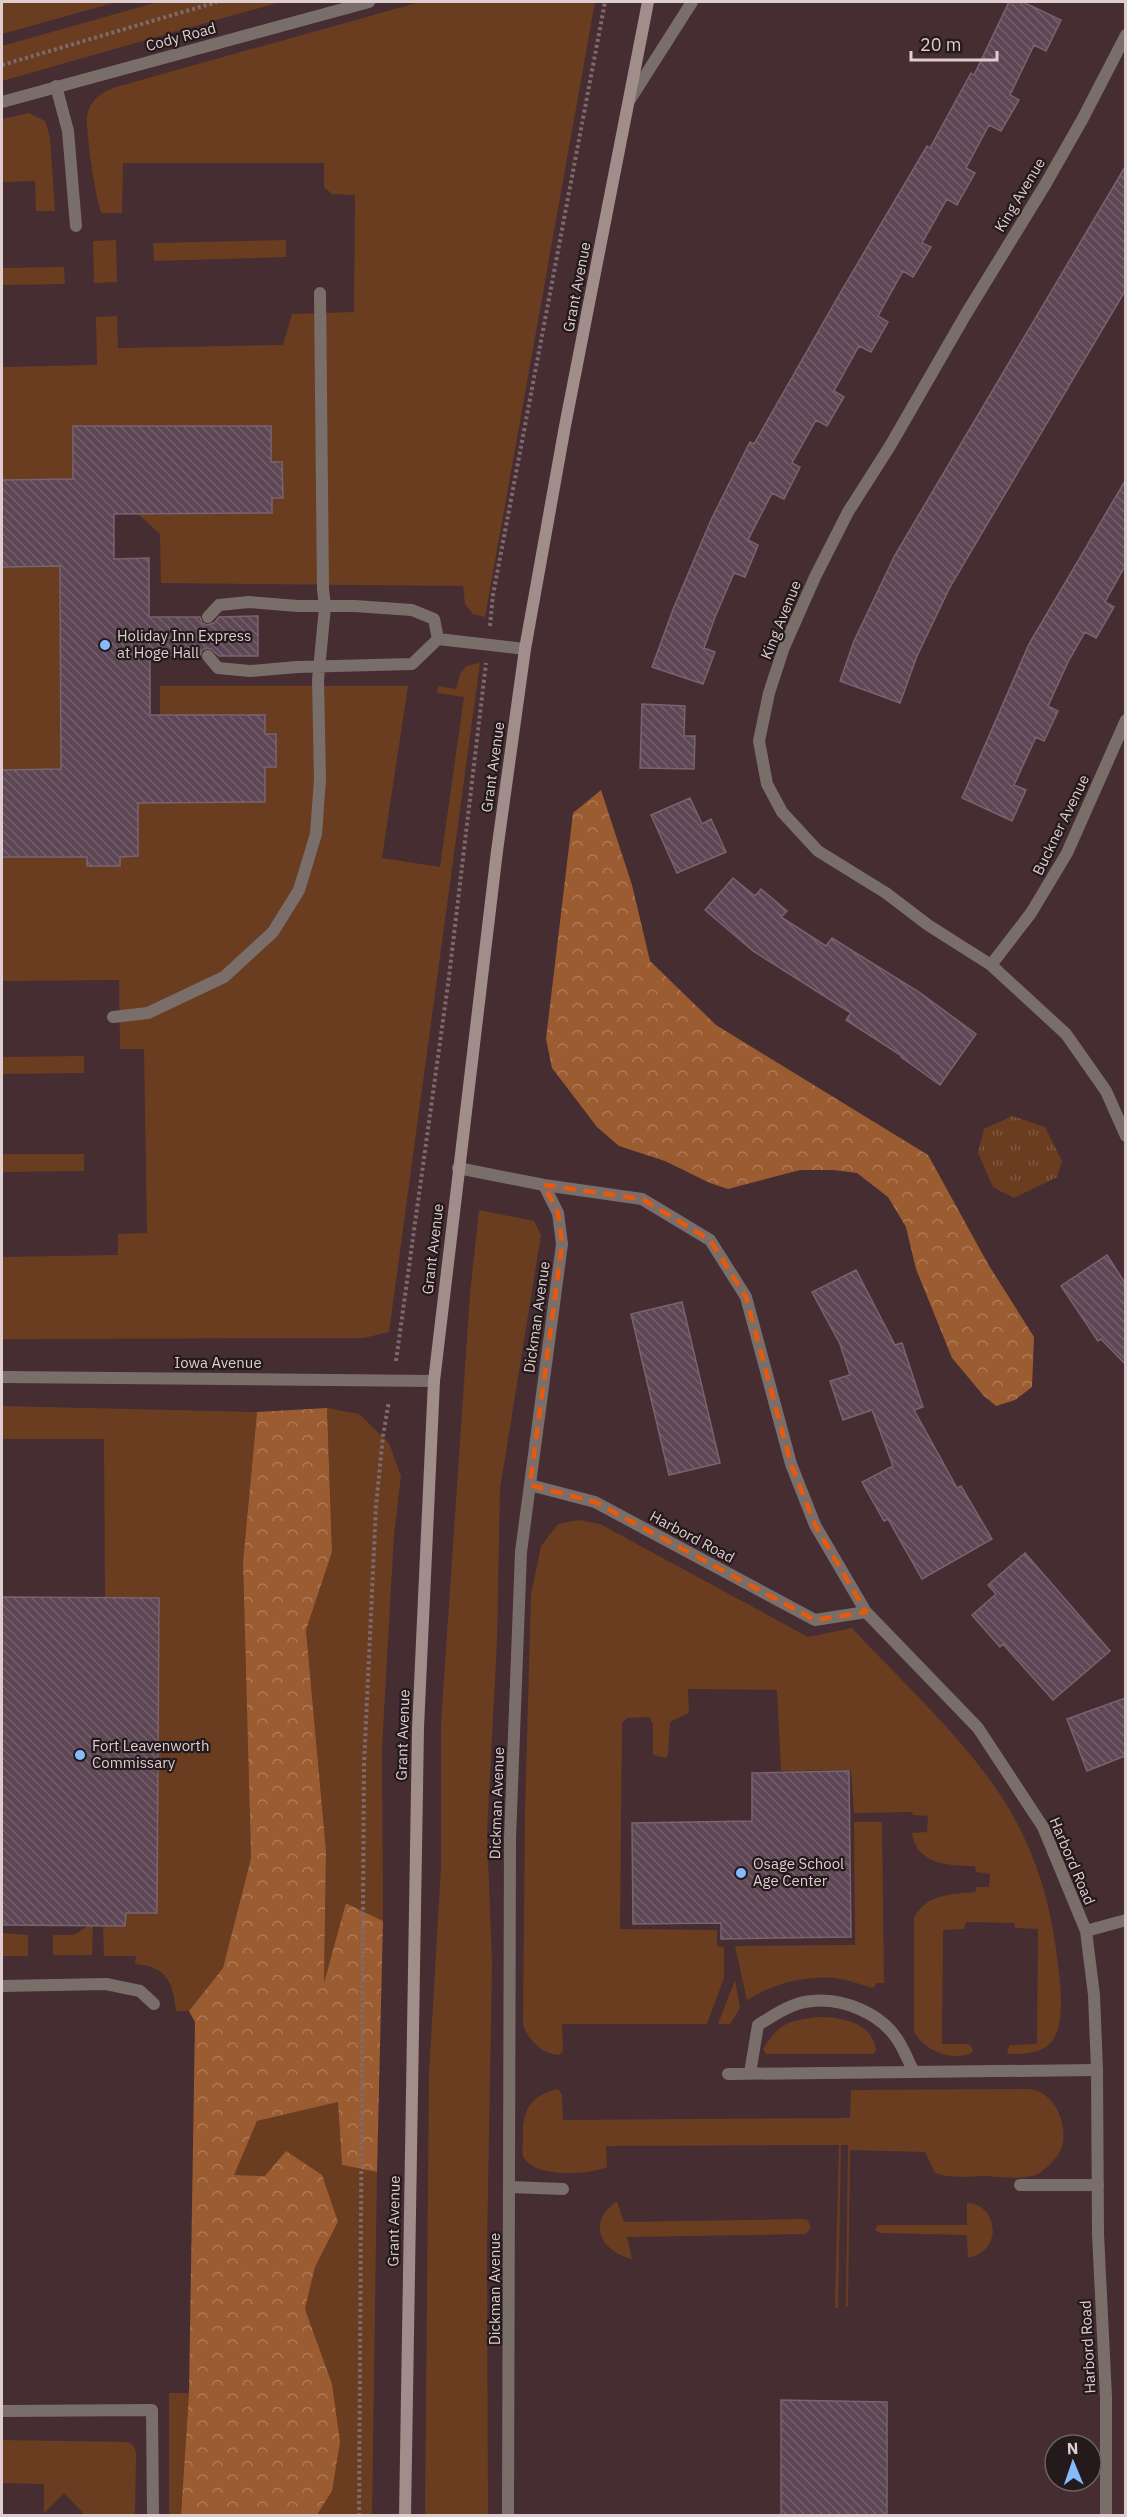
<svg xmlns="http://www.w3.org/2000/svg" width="1127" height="2517" viewBox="0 0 1127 2517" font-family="'IBM Plex Sans',sans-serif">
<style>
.green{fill:#6a3d20}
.forest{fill:url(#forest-crowns)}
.park{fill:url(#park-tufts)}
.building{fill:url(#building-back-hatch);stroke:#7a6370;stroke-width:1.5}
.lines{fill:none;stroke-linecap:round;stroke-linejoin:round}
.path{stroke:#7e696d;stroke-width:4;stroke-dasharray:3 3;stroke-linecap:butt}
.service{stroke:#7a6e6b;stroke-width:12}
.minor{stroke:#7a6e6b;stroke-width:12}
.tertiary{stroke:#7a6e6b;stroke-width:12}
.secondary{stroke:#a18d8a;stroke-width:12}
.marked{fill:none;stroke:#e8590c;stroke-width:4.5;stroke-dasharray:12 8;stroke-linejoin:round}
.poi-dot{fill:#86bbfb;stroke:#24191b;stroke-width:2}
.labels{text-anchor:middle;stroke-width:4.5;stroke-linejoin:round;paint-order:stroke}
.street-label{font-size:15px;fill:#deced0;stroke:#24191b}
.poi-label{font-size:15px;fill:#deced0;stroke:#24191b;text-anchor:start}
</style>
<defs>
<pattern id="forest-crowns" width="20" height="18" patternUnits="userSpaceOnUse" patternTransform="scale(1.5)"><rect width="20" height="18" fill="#9c5c31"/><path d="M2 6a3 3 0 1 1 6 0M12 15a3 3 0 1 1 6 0" fill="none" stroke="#ae7a57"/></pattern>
<pattern id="park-tufts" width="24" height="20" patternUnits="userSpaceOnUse" patternTransform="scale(1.5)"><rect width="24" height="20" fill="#6a3d20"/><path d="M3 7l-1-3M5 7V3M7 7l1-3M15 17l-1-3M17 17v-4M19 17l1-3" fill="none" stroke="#7f583f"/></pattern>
<pattern id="building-back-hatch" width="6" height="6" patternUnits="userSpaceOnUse" patternTransform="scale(1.5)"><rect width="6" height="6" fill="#5e4754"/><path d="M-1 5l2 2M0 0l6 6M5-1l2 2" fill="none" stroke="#75606c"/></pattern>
</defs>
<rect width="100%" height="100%" fill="#452d32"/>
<path class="green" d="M2,2h115l-115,32z
M158,2h122l-278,79v-35z
M420,2h175l-110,615 -12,-3 -8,-10 -2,-18 -302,-3 -1,-49 -23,-21h135v-15h11l-1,-36h-11l-1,-36h-197v53l-71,1v-113l95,-2 -1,-48 21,-1 1,32 165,-3 9,-31 62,-2 1,-117 -23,-1 -8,-7v-24h-201l-1,50h-20c-6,-8 -17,-88 -15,-98 4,-16 15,-23 29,-28z
M29,113l16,8 5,16 5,74h-19l-1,-30 -33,1v-63z
M116,240l1,42 -23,1 -1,-42z
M286,240v17l-132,4 -1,-18z
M64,267l1,17 -63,1v-17z
M60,566l1,161 35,42 -94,1v-203z
M480,663l-91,669 -25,6 -362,1v-82l116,-2v-21l29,-1 -3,-184h-24l-1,-69 -117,1v-124h85v9l33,-9 18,-1v-53l127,-1v-35l11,-1v-31l-11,-1v-19h-105v-29h248l-26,172 58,9 24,-170 -27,-4 1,-7 18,3 4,-15 6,-8z
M84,1056v17l-82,1v-17z
M84,1154v17l-82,1v-18z
M479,1210l55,11 7,14 -41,254 -3,152 -10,192 5,130 -5,286 1,266 -63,1 4,-443 12,-206v-144l29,-429z
M2,1406l255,6 -14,150 8,296 -28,110 -34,43h-13c-3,-28 -9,-45 -41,-47l1,-8h-32l-1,-30h22l1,-13 31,-1 2,-314 -54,-1 -1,-158h-102z
M327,1408l32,6 30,29 12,33 -7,59 -12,212 1,174 -36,-18 -23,83 2,-135 -20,-221 26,-78z
M579,1520l21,4 208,113 44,-9c50,54 112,110 151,171 29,45 46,97 53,150 2,18 5,36 5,54 -1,39 -11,52 -52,51l-2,-3 3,-6 27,-1 1,-115 -23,-1 -1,-5 -48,-1 -2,7 -21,1 -1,114h26l4,3 1,5c-19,11 -51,-2 -59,-21v-113c13,-25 36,-23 61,-26l2,-5h12l1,-13 -14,-2 -1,-6c-24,0 -59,-1 -63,-33l15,-1 1,-16 -15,-1 -1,-3 -58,1 -3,-43 -70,1 -4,-81 -89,-1 1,24 -19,9 -2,32 -2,4 -13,-3v-31l-4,-7 -22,1 -5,5 -2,206 97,1v16l7,1v31l-17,46h-145l1,27 -4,4c-17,-1 -30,-14 -36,-30l2,-212 6,-218 10,-49 17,-22z
M854,1822h28l2,161h-7l-4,5c-11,-3 -21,-7 -32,-9 -32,-5 -66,4 -94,21l-12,-54 120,-1z
M88,1926h5l-1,29h-39v-20h21z
M2,1933l26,2v21h-26z
M735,1980l5,28 -10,16h-12z
M818,2017c23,0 55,5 58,34l-3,3h-107l-3,-5c17,-26 24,-28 55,-32z
M558,2089l4,6 1,25 287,-2 1,-28 179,-1c25,3 38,35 32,58 -3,9 -14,20 -21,25 -14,9 -39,5 -55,4 -16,0 -35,3 -51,-3l-10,-21 -75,-2 -2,156 -2,1 2,-162h-7l-3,163h-3l4,-163 -233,1 1,21c-18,8 -71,11 -83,-9 -3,-5 -1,-13 -1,-18 -1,-28 5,-44 35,-51z
M338,2102l4,63 35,7 -5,343h-55l15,-24v-107l-27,-75 10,-42 23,-44 -73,-47 -32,-1 24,-54z
M617,2201l7,21 179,-3 5,1 3,9 -6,5 -178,3 5,22c-33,-9 -45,-37 -15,-58z
M967,2203c29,0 39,47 1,55l-1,-23 -87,-2 -5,-3 3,-5h89z
M169,2393h20l-8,122h-12z
M2,2440l126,2 6,4 2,7 -1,62h-50l-21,-22 -20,20v-29l-42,-1z"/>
<path class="forest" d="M601,790l31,95 18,76 66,64 212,130 60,109 46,73 -2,50 -17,13 -19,6 -13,-11 -31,-37 -36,-89 -10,-42 -18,-30 -31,-24 -24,-3h-33l-72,19 -18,-6 -45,-22 -46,-15 -22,-19 -45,-59 -6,-29 27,-226z
M327,1408l5,144 -26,78 20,221 -2,132 22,-80 37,18 -6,251 -35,-7 -4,-63 -81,19 -23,54 31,1 21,-25 36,24 16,47 -23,45 -10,42 27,75 8,58 -8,49 -15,24h-136l8,-122 6,-371 -6,-11 34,-43 28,-110 -8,-296 14,-150z"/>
<path class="park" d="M1012,1116l33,11 17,34 -5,16 -43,21 -21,-11 -15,-34 6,-24z"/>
<path class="building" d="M1009,2h14l38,18 -15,31 -12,-6 -24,50 9,5 -18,31 -12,-6 -23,43 9,5 -18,32 -10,-6 -25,44 9,4 -18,30 -10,-6 -25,45 10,6 -17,30 -12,-6 -25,45 10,6 -17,29 -11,-6 -24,43 8,4 -16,32 -12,-6 -24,47 10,5 -13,32 -11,-4 -19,44 -11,31 11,4 -12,32 -51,-17 22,-60 37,-87 39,-78 4,2 85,-149 88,-149 3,2 41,-75 3,2z
M1125,167v124l-175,296 -33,69 -17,47 -60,-22 14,-40 41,-86z
M73,426h198v36h11l1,36h-11v15l-158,1v45l35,-1v59h51l2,6 5,2 7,-2 5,-6 39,-1v40h-39l-8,-7 -4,-1 -5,2 -2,6 -50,-1v60h115v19h11v33h-11v35l-127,1v53l-18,1v9h-33v-9h-85v-87l59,-1 -1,-203 -58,1v-87l71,-1z
M1125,481v85l-20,36 9,5 -18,31 -11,-6 -17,30 -20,44 10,5 -14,30 -8,-4 -22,48 12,5 -14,31 -50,-23 67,-154z
M642,704l43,2 -1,30h11l-1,33 -54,-1z
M690,798l12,26 9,-5 15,33 -49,21 -26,-58z
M733,878l22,18 6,-7 26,22 -6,6 45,29 6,-8 87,54 57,42 -36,51 -39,-28 1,-1 -56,-36 5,-7 -98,-62 -48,-41z
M1107,1255l18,28v81l-24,-25 -3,2 -37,-55z
M856,1270l39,75 7,-2 21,64 -9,3 43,78 4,-2 31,53 -70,40 -34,-60 -4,2 -22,-39 31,-16 -21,-56 -29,10 -13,-39 20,-6 -10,-31 -28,-52z
M682,1302l38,161 -51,12 -38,-161z
M1025,1553l85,98 -57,49 -50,-56 -3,3 -28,-32 24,-21 -8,-9z
M2,1597l157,1 -2,315h-31l-1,13 -123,-1z
M1125,1698v58l-38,15 -20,-52z
M849,1771l2,166 -130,2v-16l-88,1 -1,-101 120,-2v-48z
M781,2400l106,2v114h-106z"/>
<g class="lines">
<path class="path" d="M2,65l215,-63
M490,626l3,-31 112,-593
M396,1361l53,-384 37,-314
M359,2516l5,-751 12,-259 7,-70 6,-35"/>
<path class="service" d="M56,86l12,45 8,95
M208,617l11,-12 30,-3 49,4h57l57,4 22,9 4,20 87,10
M208,656l10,12 32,3 47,-4 115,-3 26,-25
M113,1017l35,-4 76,-36 49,-45 26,-42 17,-56 4,-55 -2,-99 7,-73 -2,-18 -3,-296
M2,1986l104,-2 34,7 14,13
M750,2073l8,-48c16,-10 35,-23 54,-24 31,-3 68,12 85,38 7,10 11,22 17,33
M728,2074l369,-4
M1020,2185h78
M510,2187l53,2
M2,2411l150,-1 1,106"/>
<path class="minor" d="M1126,35l-44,85 -37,65 -79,129 -76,132 -42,66 -33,65 -31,70 -15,46 -10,48 8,43 15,28 36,39 68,42 42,32 63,40 75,69 40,57 20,45
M629,101l63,-99
M991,965l40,-52 36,-60 59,-133
M458,1168l86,17 98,14 68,41 36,57 45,167 24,61 51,87 112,116 65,99 43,104 8,64 3,75 1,164 8,163v119
M2,1377l432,4
M530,1485l65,17 220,118 51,-8
M1086,1931l40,-11
M508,2516l2,-678 11,-286 41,-308 -4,-31 -14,-28"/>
<path class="tertiary" d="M2,102l367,-100"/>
<path class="secondary" d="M405,2516l13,-788 16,-347 63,-530 28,-202 40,-223 83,-424"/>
</g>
<path class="marked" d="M544,1185l98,14 68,41 36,57 45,167 24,61 51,87 -51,8 -220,-118 -65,-17 32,-241 -4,-31z"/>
<g class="poi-dot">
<circle cx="105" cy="645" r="6"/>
<circle cx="80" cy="1755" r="6"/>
<circle cx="741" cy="1873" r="6"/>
</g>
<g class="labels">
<g class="street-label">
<text transform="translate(181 37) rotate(-15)" y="5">Cody Road</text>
<text transform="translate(1020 195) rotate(-59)" y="5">King Avenue</text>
<text transform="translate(577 287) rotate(-79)" y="5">Grant Avenue</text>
<text transform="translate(781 620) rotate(-68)" y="5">King Avenue</text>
<text transform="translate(493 767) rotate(-82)" y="5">Grant Avenue</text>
<text transform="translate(1061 825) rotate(-64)" y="5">Buckner Avenue</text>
<text transform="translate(433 1249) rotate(-83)" y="5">Grant Avenue</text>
<text transform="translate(537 1317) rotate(-82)" y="5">Dickman Avenue</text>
<text x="218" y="1368">Iowa Avenue</text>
<text transform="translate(692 1537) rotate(28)" y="5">Harbord Road</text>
<text transform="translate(403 1735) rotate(-88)" y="5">Grant Avenue</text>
<text transform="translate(497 1803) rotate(-88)" y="5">Dickman Avenue</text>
<text transform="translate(1072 1861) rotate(67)" y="5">Harbord Road</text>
<text transform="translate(394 2221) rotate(-89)" y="5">Grant Avenue</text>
<text transform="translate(495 2289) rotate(-90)" y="5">Dickman Avenue</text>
<text transform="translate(1088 2347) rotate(-93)" y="5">Harbord Road</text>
</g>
<g class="poi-label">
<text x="117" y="641">Holiday Inn Express<tspan x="117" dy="17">at Hoge Hall</tspan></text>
<text x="92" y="1751">Fort Leavenworth<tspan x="92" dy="17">Commissary</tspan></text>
<text x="753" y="1869">Osage School<tspan x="753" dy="17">Age Center</tspan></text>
</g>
</g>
<rect width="1127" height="2517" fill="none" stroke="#deced0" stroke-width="6"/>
<g transform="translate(1073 2463) rotate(358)"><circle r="28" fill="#24191b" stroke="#6e6163" stroke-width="1.5"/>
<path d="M0-4.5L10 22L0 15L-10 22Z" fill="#86bbfb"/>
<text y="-9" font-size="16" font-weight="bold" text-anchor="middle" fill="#deced0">N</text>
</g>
<path d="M911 51v9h86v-9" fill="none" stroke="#deced0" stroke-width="3"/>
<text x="920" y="51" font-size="18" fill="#deced0" stroke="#24191b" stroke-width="4.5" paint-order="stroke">20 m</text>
</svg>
